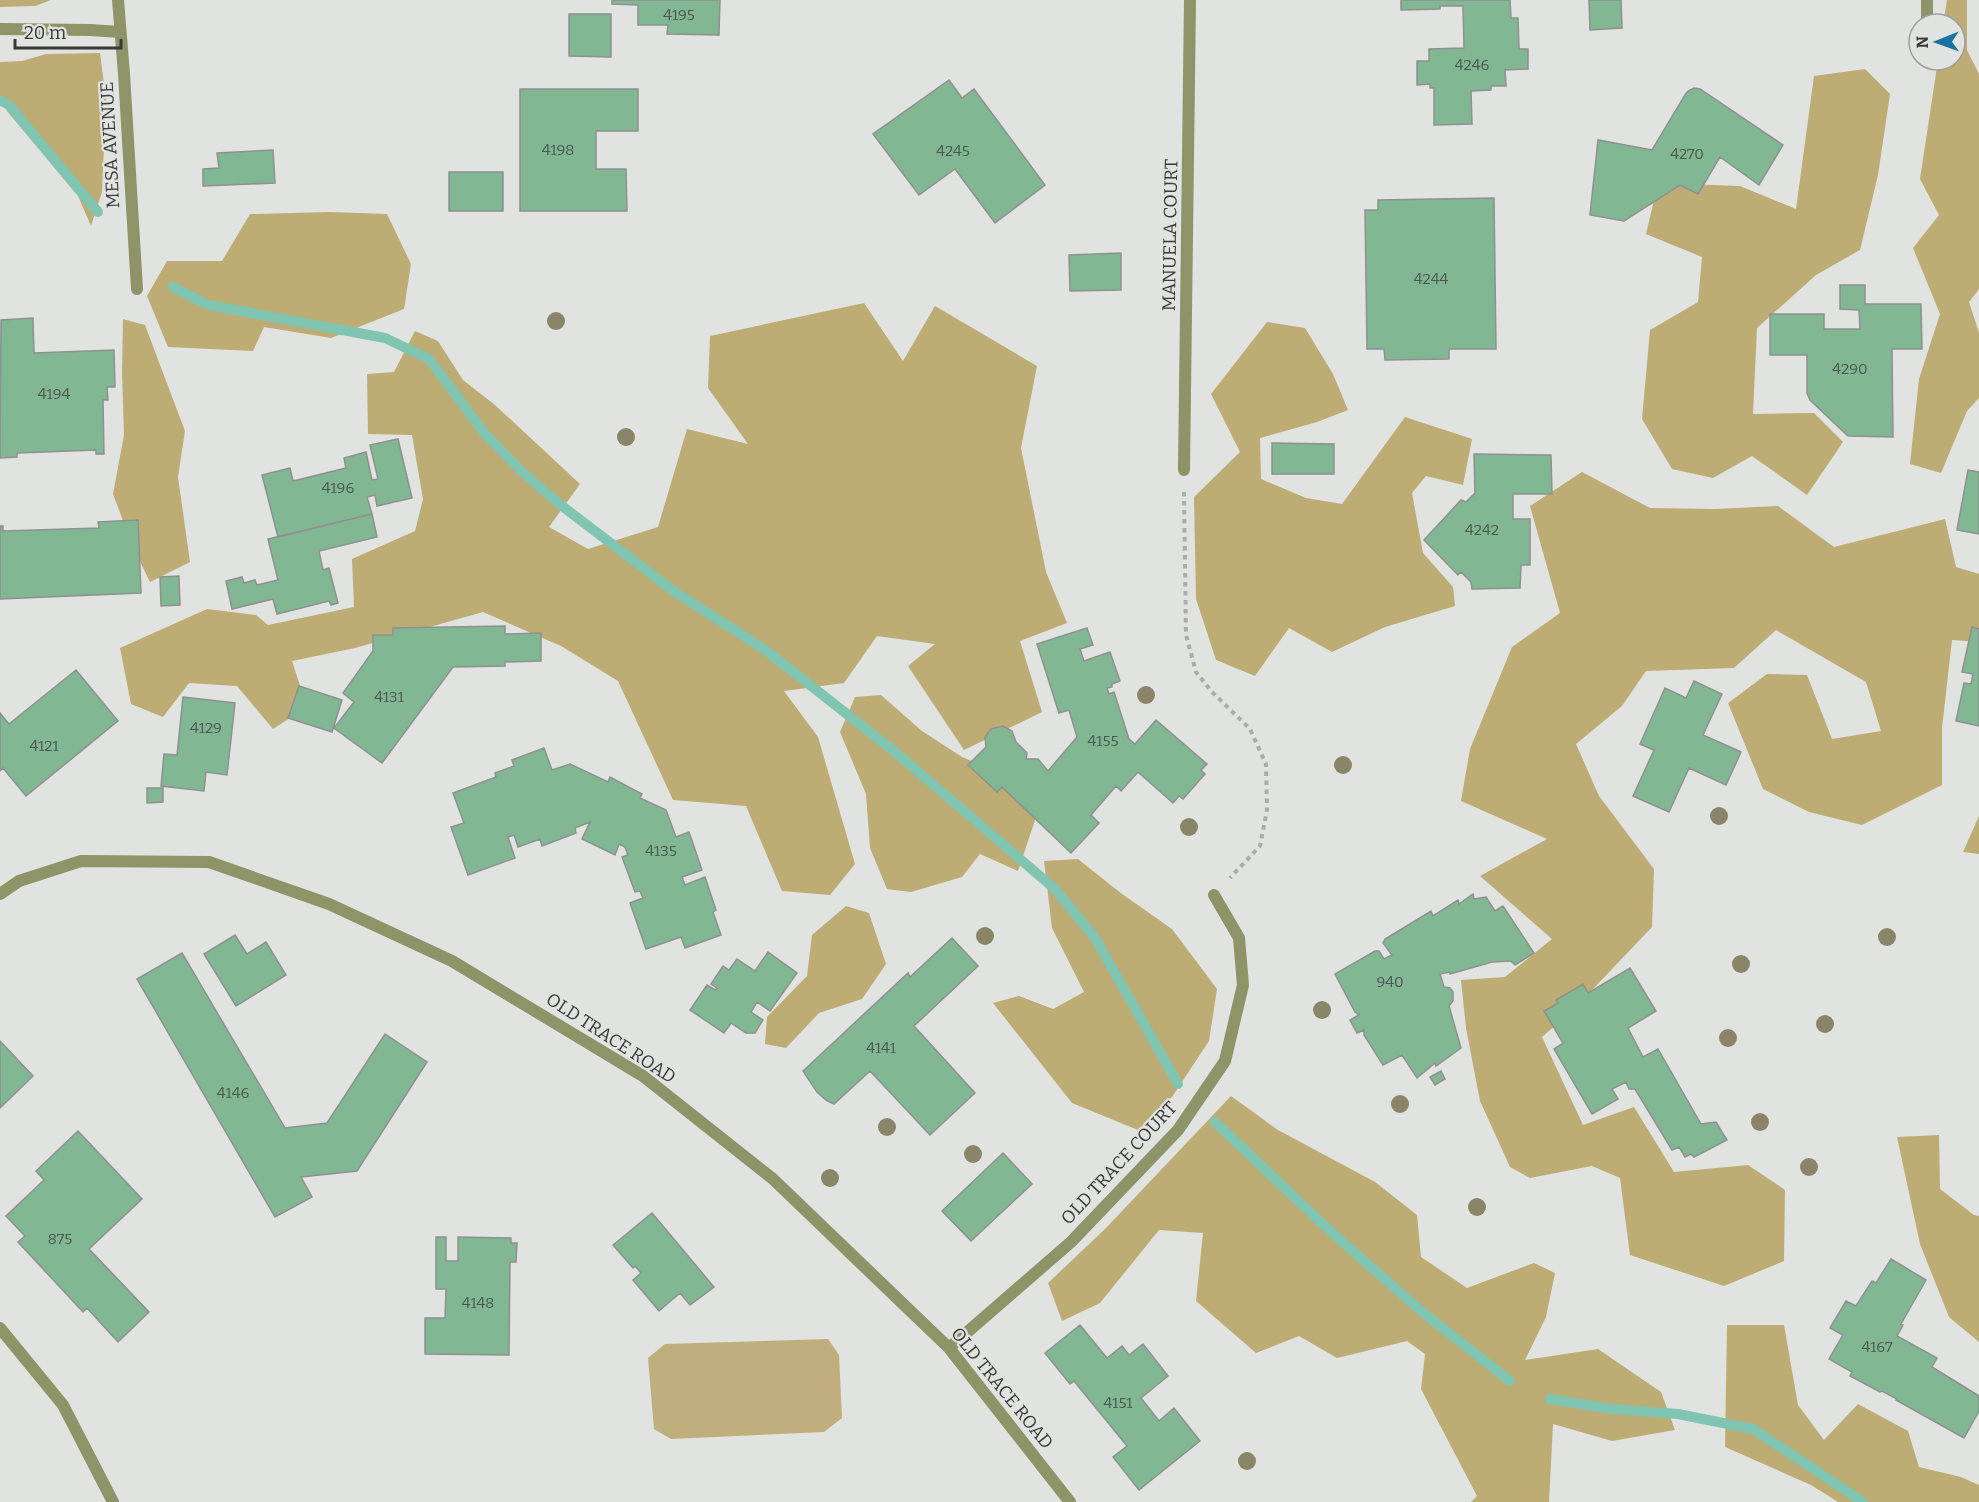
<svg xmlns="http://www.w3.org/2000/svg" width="1979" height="1502" viewBox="0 0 1979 1502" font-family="Bitter,serif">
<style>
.green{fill:#bfaf7c}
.forest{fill:#beac75}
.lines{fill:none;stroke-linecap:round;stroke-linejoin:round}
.stream{stroke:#7fc5b2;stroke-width:10}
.building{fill:#82b794;stroke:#8e918f;stroke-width:1.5}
.path{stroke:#aaaca9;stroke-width:4;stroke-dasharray:4.5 4.5;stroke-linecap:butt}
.street{stroke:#8e9368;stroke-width:12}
.tree{fill:#8a8469}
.labels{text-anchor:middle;stroke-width:4.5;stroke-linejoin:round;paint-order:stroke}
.number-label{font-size:15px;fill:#4a584f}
.street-label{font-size:18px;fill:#383938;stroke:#e0e3df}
</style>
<rect width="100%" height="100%" fill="#e0e3df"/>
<path class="green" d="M828,1339l11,16 3,63 -18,14 -153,7 -17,-10 -6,-71 17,-14z"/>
<path class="forest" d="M0,0h51l-16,6 -35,1z
M1947,0h20v50l12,24v215l-10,13 10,31v65l-12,13 -26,62 -31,-9 9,-85 21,-65 -27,-66 26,-33 -19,-36 18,-119h17v-36h-12z
M100,53l6,47 -4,92 -11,34 -13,-30 -71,-85 -7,-16v-33l22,-1 24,-7z
M1865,69l25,25 -12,81 -18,75 -44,25 -59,53 -4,86 61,-1 29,29 -36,53 -55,-39 -39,22 -41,-9 -30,-50 8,-89 48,-28 4,-45 -56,-23 12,-51 82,3 56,23 18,-133z
M330,212l57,2 24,50 -7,45 -73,29 -67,-11 -11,24 -85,-4 -21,-51 20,-35h55l28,-47z
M864,303l39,58 32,-55 102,60 -16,82 25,124 21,51 -47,18 22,71 -78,38 -56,-84 27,-22 -58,-8 -33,47 -60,8 34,46 37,127 -25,31 -48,-4 -36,-85 -73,-6 -55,-119 -57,-35 -78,-34 -128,36 -63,13 15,46 -34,22 -36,-43 -48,-3 -26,34 -32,-13 -11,-56 87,-39 49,6 12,10 86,-18 -2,-48 63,-28 8,-32 -11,-64 -44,-1 -1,-60 27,-2 21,-41 23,10 25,39 32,25 85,79 -31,43 39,22 70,-22 29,-98 61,15 -40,-56 2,-52z
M123,319l22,6 40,106 -7,46 12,85 -40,20 -18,-37 -19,-51 11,-59 -2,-63z
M1267,322l38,6 28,46 15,36 -31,12 -57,16 1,41 45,19 36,6 63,-87 67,22 -9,46 -37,-9 -14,17 11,60 30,34 2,19 -70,21 -53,25 -43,-24 -34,48 -39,-16 -20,-61 -2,-102 46,-45 -29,-58z
M1582,472l68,36 65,1 63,-3 56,41 111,-28 11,48 23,7v68l-27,-2 -10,88v57l-80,40 -53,-13 -46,-23 -35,-86 39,-29 40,1 25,64 49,-8 -15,-49 -90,-52 -42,38 -88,3 -24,35 -46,38 23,52 55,73 -2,58 -78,82 -32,28 41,88 51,-18 40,65 74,-7 37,25 -1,71 -60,25 -94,-31 -10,-77 -28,-12 -62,12 -20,-11 -30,-66 -14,-73 -5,-48 44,-3 47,-38 -72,-63 67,-37 -86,-38 9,-52 42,-102 48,-34 -30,-107z
M881,695l41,36 40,26 50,21 28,27 -22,66 -38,-17 -18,23 -51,15 -24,-3 -17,-41 -4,-54 -26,-62 15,-35z
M1979,816v38l-16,-2z
M1078,859l44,35 50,35 45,60 -8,52 -37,56 -34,33 -66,-27 -79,-100 26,-7 34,13 31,-17 -32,-64 -8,-67z
M846,906l23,7 17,51 -24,35 -43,14 -33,35 -21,-4 2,-27 40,-41 5,-41z
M1231,1096l47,34 97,52 42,33 4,42 46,31 67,-25 21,10 -9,44 -21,43 73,-11 63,43 14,38 -63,11 -59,-17 -4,78h-78l6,-6 -56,-107 4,-35 -18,-13 -70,17 -38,-22 -43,17 -60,-52 7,-68 -44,-3 -59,73 -38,18 -14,-38 57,-54z
M1939,1135l1,54 34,26 5,1v126l-30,-25 -29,-73 -23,-107z
M1727,1325h57l14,80 26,35 34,-36 50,27 11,36 42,10 18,8v17h-141l-27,-17 -86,-38z"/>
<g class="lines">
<path class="stream" d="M0,100l9,5 89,107
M173,287l35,18 177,33 44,21 56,75 36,37 41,35 113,86 89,57 130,102 161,138 40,49 83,146
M1215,1122l114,108 92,81 89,70
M1550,1399l62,10 66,5 75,15 110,73"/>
</g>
<path class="building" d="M612,0h108l-1,35 -52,-1 1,-9h-30v-20l-26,-1z
M1401,0h109l1,18h7l1,31h9v20l-23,1 1,16h-15v4l-20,1 1,33 -38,1v-37h-4v-4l-13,1v-24h12v-12l35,-1 -1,-42h-23v3l-39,1z
M1589,0h32l1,28 -32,2z
M569,14h42v43l-42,-1z
M949,80l13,18 12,-9 71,96 -50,38 -40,-54 -36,26 -46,-61z
M1694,88l6,1 83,56 -24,40 -39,-28 -22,37 -18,-9 -56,36 -34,-6 8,-75 54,10 33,-55 3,-4z
M520,89h118v42h-42v38h30l1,42h-107z
M273,150l2,33 -72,3v-17l16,-1 -2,-15z
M449,172h54v39h-54z
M1494,198l2,151h-47v10l-64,1 -1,-11h-17l-2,-139h13v-10z
M1121,253v37l-51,1 -1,-36z
M1840,285h25v19h56l1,45h-30l1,88 -45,-1 -38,-36 -3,-7v-38h-37v-41h54v15h36l-1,-19 -19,-1z
M33,318l1,35 80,-3 1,37h-8l1,13h-5l1,54h-8v-4l-79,3v4l-17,1 1,-138z
M398,439l14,59 -35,8 -2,-11 -8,2 5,17 -94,23 -16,-62 28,-7 3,13 53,-13 -2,-10 22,-6 6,28 6,-1 -8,-34z
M1272,443l62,1v30h-62z
M1474,454l77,1 1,39h-39v25h17v46h-9l-1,23 -48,1 -1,-7 -10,-10 -3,3 -34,-35 37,-40 5,2 9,-9z
M1968,470l11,2v62l-22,-4z
M372,514l5,23 -58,14 4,19 6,-2 9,35 -7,2 -2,-4 -52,13 -4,-15 -41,10 -6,-28 16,-4 2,6 11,-3 2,5 21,-5 -10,-41z
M138,520l3,73 -141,6v-73h3v5l96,-3 -1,-6z
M179,576l1,29 -19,1 -1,-29z
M505,626v8l36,-1v28l-36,1v4l-52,1 -71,96 -48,-35 20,-26 -11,-9 30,-42v-16h20v-7z
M1972,627l7,2v97l-23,-5 8,-38 7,1 2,-10 -11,-2z
M1087,628l6,17 -13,4 4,12 26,-9 10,29 -8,3v3l-5,1 2,6 5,-2 15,47 6,5 21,-24 51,44 -6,6 4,4 -22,25 -4,-3 -6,7 -35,-31 -17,19 -5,-5 -25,29 8,8 -28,30 -69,-66 -5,5 -29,-27 18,-18 -1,-10 6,-8 12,-3 9,5 4,11 11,11 -1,6h12l10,12 29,-34 -8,-27 -10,3 -22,-69z
M76,670l42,51 -92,75 -23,-28 -3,3v-58l9,11z
M1694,681l28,13 -19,41 38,17 -15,33 -37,-17 -20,44 -36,-16 21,-46 -14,-6 25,-56 21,10z
M299,686l43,14 -10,32 -44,-14z
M183,697l52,6 -8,72 -21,-3 -2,19 -43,-5 3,-32 13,1z
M544,748l8,22 18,-6 38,18 2,-5 32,17 -2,4 26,12 10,27 13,-5 13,38 -20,7 3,8 20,-8 11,33 -3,2 8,23 -36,13 -4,-11 -35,12 -16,-46 13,-5 -3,-7 -5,1 -13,-35 6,-2 -3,-8 -6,-3 -4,11 -33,-16 8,-17 -15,6 1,5 -34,13 -2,-7 -22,8 -4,-12 -6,2 7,21 -47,17 -17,-48 13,-4 -11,-30 43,-16 -1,-4 19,-7 -2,-6z
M147,788h16v14l-16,1z
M1473,894l1,5 12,-2 9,14 8,-5 31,47 -19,12 -4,-4 -19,1 -42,12v-2l-10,2 4,13 6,1 3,4v9l-4,5 12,42 -25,18 -1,-3 -18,15 -15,-23 -19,10 -19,-30v-5l-7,3 -7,-13 9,-5 -4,-3 -20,-38 40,-23h4l5,8 8,-4 -9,-12 2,-4 46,-28 2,5 25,-16 1,4z
M235,935l12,19 19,-12 20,33 -50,31 -32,-52z
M952,938l26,28 -64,60 61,67 -45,42 -60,-64 -36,33 -8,-4 -9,-8 -14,-21 105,-98 2,4z
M768,952l29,21 -27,38 -13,-9 -6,10 12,8 -8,13h-9l-15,-10 -7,10 -34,-23 17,-25 8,5 2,-2 -6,-4 12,-18 6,4 8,-11 18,12z
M182,953l103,175 42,-5 58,-89 42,28 -70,109 -56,6 11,20 -37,20 -138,-238z
M1630,968l26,43 -28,17 15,29 15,-8 43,75 15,-2 11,18 -33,17 -3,-3 -6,3 -6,-10 -7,3 -37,-61h-6l-3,-7 -14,7 6,10 -26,15 -38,-65 9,-6 -19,-32 14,-8 -2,-3 27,-16 5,9z
M0,1041l33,35 -33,32z
M1441,1071l4,8 -10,6 -5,-8z
M78,1131l64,68 -53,50 60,63 -31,30 -31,-34 -4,4 -65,-70 7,-6 -19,-20 38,-36 -8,-9z
M1003,1153l29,31 -61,57 -29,-30z
M652,1213l62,74 -24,18 -10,-12 -21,18 -26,-31 8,-7 -6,-7 -2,2 -20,-23z
M436,1237h10v24h12v-24l53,1v5h6l-1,19h-6l-1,93 -84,-1v-36h20l1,-29h-10z
M1891,1259l35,21 -25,44 2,1 -6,11 40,22 -5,9 47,29v15l-15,27 -68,-38 1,-1 -15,-8 -2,1 -30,-16 2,-4 -23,-13 14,-24 -13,-7 16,-27 10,5 16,-25 4,2z
M1080,1325l27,33 15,-12 7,9 14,-11 25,32 -27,22 18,23 15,-13 26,33 -61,49 -26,-33 14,-11 -53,-65 -4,3 -25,-31z"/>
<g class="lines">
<path class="path" d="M1184,492l2,143 10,37 15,19 39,38 16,35 1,46 -7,36 -30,32"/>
<path class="street" d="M118,0l6,74 13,215
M1927,24v-24
M0,29l90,1 30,2
M1184,470l6,-470
M0,894l19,-13 62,-20 128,1 120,42 123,57 191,115 130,103 176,169 121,154
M0,1328l63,77 50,97
M949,1348l122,-106 107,-112 47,-69 18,-76 -4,-47 -25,-43"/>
</g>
<g class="tree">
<circle cx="556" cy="321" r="9"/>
<circle cx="626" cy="437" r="9"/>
<circle cx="1146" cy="695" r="9"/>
<circle cx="1343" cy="765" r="9"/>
<circle cx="1719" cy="816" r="9"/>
<circle cx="1189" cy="827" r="9"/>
<circle cx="985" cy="936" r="9"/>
<circle cx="1887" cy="937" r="9"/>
<circle cx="1741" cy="964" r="9"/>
<circle cx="1322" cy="1010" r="9"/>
<circle cx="1825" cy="1024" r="9"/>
<circle cx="1728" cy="1038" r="9"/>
<circle cx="1400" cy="1104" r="9"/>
<circle cx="1760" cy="1122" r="9"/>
<circle cx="887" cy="1127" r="9"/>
<circle cx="973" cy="1154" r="9"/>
<circle cx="1809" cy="1167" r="9"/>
<circle cx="830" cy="1178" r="9"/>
<circle cx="1477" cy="1207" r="9"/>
<circle cx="1247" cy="1461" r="9"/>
</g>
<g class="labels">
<g class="number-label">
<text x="679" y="20">4195</text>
<text x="1472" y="70">4246</text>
<text x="558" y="155">4198</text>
<text x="953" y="156">4245</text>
<text x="1687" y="159">4270</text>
<text x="1431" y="284">4244</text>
<text x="1850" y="374">4290</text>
<text x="54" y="399">4194</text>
<text x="338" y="493">4196</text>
<text x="1482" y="535">4242</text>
<text x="389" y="702">4131</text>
<text x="206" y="733">4129</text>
<text x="1103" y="746">4155</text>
<text x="44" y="751">4121</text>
<text x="661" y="856">4135</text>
<text x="1390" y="987">940</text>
<text x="881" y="1053">4141</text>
<text x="233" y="1098">4146</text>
<text x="60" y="1244">875</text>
<text x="478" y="1308">4148</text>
<text x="1877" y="1352">4167</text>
<text x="1118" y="1408">4151</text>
</g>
<g class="street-label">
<text transform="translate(110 145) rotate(-93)" y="6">MESA AVENUE</text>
<text transform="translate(1170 235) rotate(-89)" y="6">MANUELA COURT</text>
<text transform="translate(611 1038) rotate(33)" y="6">OLD TRACE ROAD</text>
<text transform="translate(1119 1163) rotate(-47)" y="6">OLD TRACE COURT</text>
<text transform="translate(1002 1388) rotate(51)" y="6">OLD TRACE ROAD</text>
</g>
</g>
<g transform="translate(1937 42) rotate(269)"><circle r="28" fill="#e0e3df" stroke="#9d9f9c" stroke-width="1.5"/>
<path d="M0-4.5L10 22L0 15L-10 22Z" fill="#1873a2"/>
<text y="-9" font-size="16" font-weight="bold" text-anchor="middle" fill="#383938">N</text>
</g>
<path d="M15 39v9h106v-9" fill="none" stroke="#383938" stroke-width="3"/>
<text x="24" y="39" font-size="18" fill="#383938" stroke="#e0e3df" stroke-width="4.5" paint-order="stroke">20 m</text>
</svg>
